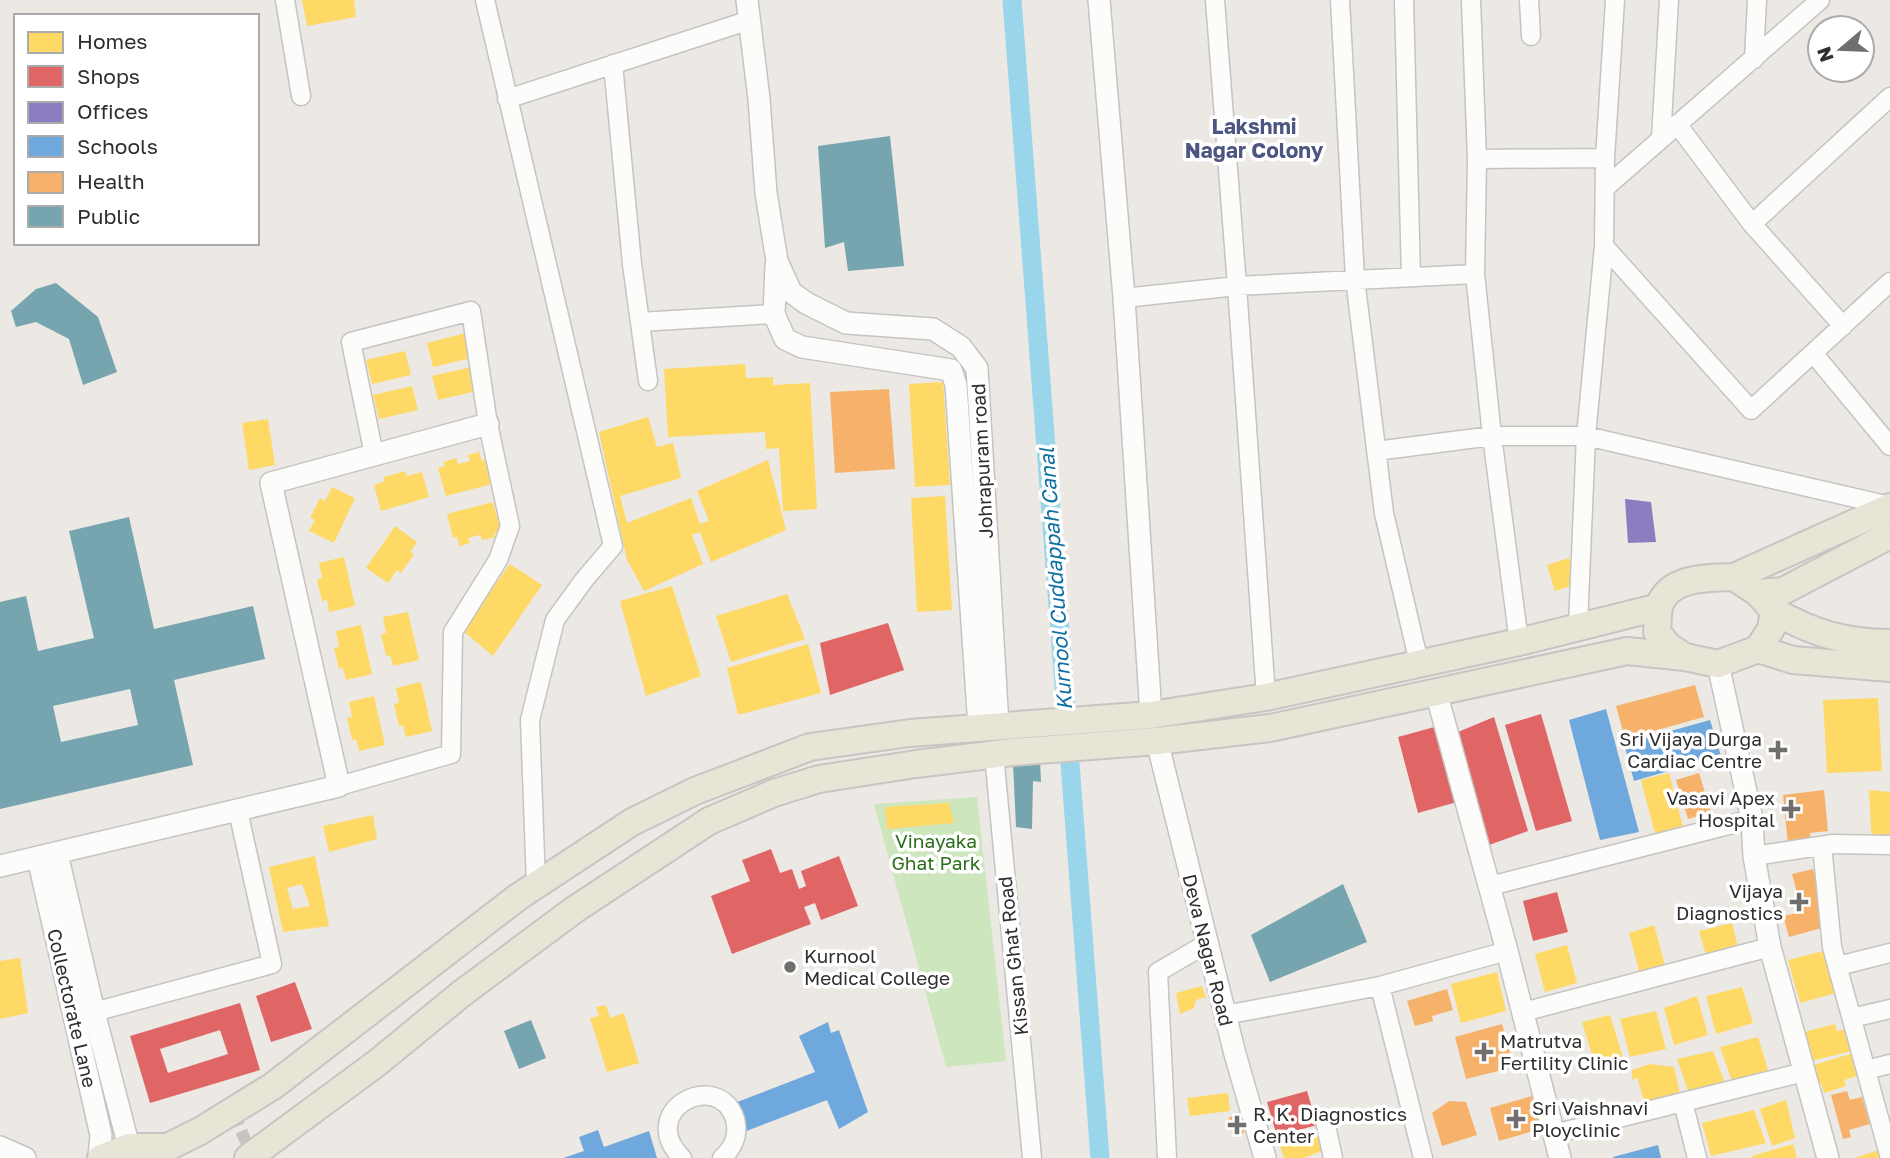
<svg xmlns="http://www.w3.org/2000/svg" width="1890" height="1158" viewBox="0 0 1890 1158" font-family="'Golos Text',sans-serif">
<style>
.green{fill:#cee6be}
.homes{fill:#ffd966;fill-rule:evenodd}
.shops{fill:#e06666;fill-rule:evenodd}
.offices{fill:#8e7cc3}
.schools{fill:#6fa8dc}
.health{fill:#f6b26b}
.public{fill:#76a5af;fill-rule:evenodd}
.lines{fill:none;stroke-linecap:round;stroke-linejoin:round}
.canal{stroke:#99d6ec;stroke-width:19}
.pedestrian-tunnel{stroke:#c6c3c0;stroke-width:12;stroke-dasharray:12 6;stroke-linecap:butt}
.minor-casing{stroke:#c5c4c5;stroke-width:21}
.tertiary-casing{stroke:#c5c4c5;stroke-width:24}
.primary-casing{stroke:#c6c5c4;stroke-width:30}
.minor{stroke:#fcfcfb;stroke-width:18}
.tertiary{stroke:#fcfcfb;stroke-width:21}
.primary{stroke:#e8e4d6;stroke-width:26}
.poi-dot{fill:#706f6e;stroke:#fff;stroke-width:2.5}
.labels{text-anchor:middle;stroke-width:7;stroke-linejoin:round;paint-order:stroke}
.street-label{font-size:19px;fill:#2e2e2e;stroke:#fff}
.poi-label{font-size:19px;fill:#2e2e2e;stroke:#fff;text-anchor:start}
.park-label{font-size:19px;fill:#2c6e1b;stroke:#fff}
.neighbourhood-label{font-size:21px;font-weight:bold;fill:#4d5680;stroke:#fff}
.water-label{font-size:21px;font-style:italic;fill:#0d6fa3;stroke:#fff}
</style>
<rect width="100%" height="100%" fill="#ece8e4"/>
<path class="green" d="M977,797l29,264 -60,6 -72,-263z"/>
<path class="homes" d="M302,0h52l2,17 -49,9z
M466,333l6,25 -39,9 -6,-24z
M405,351l6,24 -39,9 -6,-24z
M745,364l1,14 27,-1v8l37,-2 7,126 -34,2 -4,-63 -13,1 -1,-17 -97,5 -4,-68z
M471,367l6,24 -39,9 -6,-24z
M943,382l7,103 -35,2 -6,-103z
M412,386l6,24 -39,9 -6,-24z
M648,417l9,30 16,-4 8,35 -61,18 7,27 64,-25 9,26 9,-3 -12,-30 71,-31 18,70 -75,32 -11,-30 -8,3 11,29 -59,27 -17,-31 -28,-128z
M268,419l7,46 -26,5 -7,-47z
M479,452l3,9 3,-1 7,24 -46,12 -8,-28 7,-2 -2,-4 13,-4 2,6 12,-3 -2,-6z
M405,471l2,5 15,-4 7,25 -48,14 -7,-26 11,-4 -1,-4z
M332,487l23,11 -21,45 -25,-12 6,-11 -5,-2 10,-20 5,3z
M945,496l7,114 -35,2 -6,-114z
M493,502l8,29 -7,2 1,4 -13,3 -2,-5 -12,3 2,5 -11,3 -2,-9 -4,1 -6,-24z
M395,526l22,16 -7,10 4,2 -13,19 -4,-3 -9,13 -22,-15z
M344,557l11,49 -26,6 -2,-12 -5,1 -5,-21 5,-2 -3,-15z
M1569,558l8,26 -22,7 -8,-26z
M510,564l32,21 -49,71 -31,-26z
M672,586l29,90 -55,20 -26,-95z
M787,594l18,45 -74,23 -15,-46z
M408,612l11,48 -26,6 -3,-11 -4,1 -5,-22 5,-1 -3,-16z
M361,625l11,49 -26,6 -3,-12 -4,1 -5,-21 5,-1 -3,-16z
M808,644l13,49 -83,22 -11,-47z
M421,682l11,49 -26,6 -3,-12 -4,1 -5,-22 5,-1 -3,-15z
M374,696l11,49 -26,6 -3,-12 -4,1 -5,-22 5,-1 -3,-15z
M1878,698l4,73 -55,2 -4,-73z
M1669,773l14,54 -28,7 -14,-54z
M1869,790l21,2v54h-18z
M949,803l5,20 -67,6 -2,-22z
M373,815l4,24 -48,13 -6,-26z
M315,856l14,70 -46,6 -14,-65zM302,884l8,22 -17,3 -6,-21z
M1732,923l6,24 -32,8 -7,-24z
M1654,925l11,40 -25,9 -11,-41z
M1567,945l10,38 -32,9 -10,-38z
M1823,951l13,42 -36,10 -12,-43z
M20,958l8,55 -28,6v-58z
M1497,972l9,39 -45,12 -10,-39z
M1202,986l4,11 -10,3 -2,8 -14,6 -4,-21z
M1742,987l11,36 -37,11 -10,-38z
M1697,996l11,39 -34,10 -10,-37z
M606,1005l4,13 14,-5 15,50 -32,9 -17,-54 9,-2 -3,-9z
M1656,1011l10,38 -36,8 -10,-38z
M1610,1015l14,46 -28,7 -14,-46z
M1835,1024l2,7 9,-2 6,22 -45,11 -7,-29z
M1758,1037l11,36 -37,8 -12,-34z
M1713,1051l12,32 -36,10 -12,-34z
M1853,1053l7,22 -16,5 2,6 -22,7 -3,-10 -4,1 -6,-18z
M1650,1064l24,3 6,27 -35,10 -8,-27 -5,3v-10z
M1228,1093l2,18 -40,5 -3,-18z
M1786,1100l9,38 -23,8 -12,-37z
M1754,1110l12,33 -55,13 -9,-33z
M1312,1132l6,5 4,14 -18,7h-20l-5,-15z
M1793,1144l4,14h-44l-1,-2z
M1883,1149l3,9h-29v-1z"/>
<path class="shops" d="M888,623l16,47 -74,25 -10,-52z
M1541,714l31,107 -36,10 -31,-106z
M1494,717l34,114 -39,14 -31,-113z
M1438,726l19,76 -39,11 -20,-76z
M771,849l9,24 12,-4 7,20 7,-3 -5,-15 38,-15 19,50 -37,14 -6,-17 -11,4 7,17 -79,30 -21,-58 39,-15 -8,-21z
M1557,892l11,40 -35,9 -10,-40z
M295,982l17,47 -41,13 -15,-46z
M240,1003l20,67 -110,33 -20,-67zM220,1030l8,24 -60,19 -8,-24z
M1307,1091l10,34 -40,11 -10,-34z"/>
<path class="offices" d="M1625,499l26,3 5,40 -28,1z"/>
<path class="schools" d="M1606,709l33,123 -39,8 -31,-120z
M1710,720l11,36 -87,25 -10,-37z
M828,1022l3,11 8,-3 29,82 -29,17 -12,-29 -91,35 -9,-29 88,-34 -16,-36z
M598,1130l6,17 45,-16 8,27h-94l21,-7 -5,-14z
M1658,1145l3,13h-48v-1z"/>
<path class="health" d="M889,389l6,80 -60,4 -5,-81z
M1695,685l9,32 -79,22 -9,-33z
M1699,773l12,39 -23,7 -12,-39z
M1824,790l4,41 -18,2 1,9 -23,3 -5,-50z
M1813,869l16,57 -40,11 -6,-21 19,-4 -10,-38z
M1447,989l6,21 -21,6 1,5 -18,5 -8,-25z
M1502,1024l12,43 -48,12 -11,-42z
M1847,1091l3,9 12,-3 8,27 -21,6 2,7 -8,2 -12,-44z
M1532,1096l9,33 -42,12 -9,-33z
M1449,1101l17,1 11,33 -35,11 -10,-33z
M1241,1115l3,18 -11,3 -4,-19z"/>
<path class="public" d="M890,136l14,130 -56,5 -4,-29 -19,6 -7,-102z
M56,283l42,34 19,55 -34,13 -14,-46 -33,-17 -20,5 -5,-16 25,-22z
M129,517l25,112 99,-23 12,53 -91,21 19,85 -193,44v-207l26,-6 12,55 56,-13 -25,-107zM130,689l8,36 -77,17 -8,-36z
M1040,760l1,22 -8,-1 -1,48 -16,-2 -3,-64z
M1343,884l24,58 -97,40 -19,-47z
M531,1020l15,38 -27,11 -15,-38z"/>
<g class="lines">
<path class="canal" d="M1012,0l88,1158"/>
<path class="pedestrian-tunnel" d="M227,1098l26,60"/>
<defs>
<path id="minor" d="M285,0l16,96
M485,0l128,546 -29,34 -29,40 -25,100 6,164
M1215,0l22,286 29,411
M1340,0l15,279 29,234 35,150
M1404,0l7,277
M1471,0l6,159 -2,115 17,162 27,206
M1529,0l2,36
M1754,59l3,-59
M613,64l19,200 16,117
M507,99l243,-79
M1677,124l75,100 138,-127
M1661,139l8,-139
M1477,159l128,-1
M1606,187l214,-187
M1752,224l91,102
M1604,246l147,164 139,-128
M1124,298l113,-12 238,-12
M640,322l134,-8
M1813,353l77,93
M1376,451l116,-15h94l304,70
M1578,626l8,-190 18,-190 1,-88 10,-158
M994,754l38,404
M339,786l112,-32 2,-122 45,-72 12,-34 -22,-102 -17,-113 -120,31 23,113
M1822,846l10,101 58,211
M1754,856l79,-12 57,1
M1490,886l262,-67
M1838,966l52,-13
M1380,986l43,172
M94,1012l178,-48 -34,-153
M1523,1012l247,-65
M1225,1015l155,-29 127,-35
M1852,1018l38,-9
M1866,1070l24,-6
M1683,1102l14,56
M1326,1126l7,32
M1554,1134l250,-62
M682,1158c-47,-47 36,-91 53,-39 4,16 -1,28 -13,39
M1167,1158l-9,-186 48,-28"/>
<path id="tertiary" d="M747,0l12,99 7,94 11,68 14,31 15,11 40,20 87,6 28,18 16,21 21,357
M1099,0l25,298 27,417
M776,266l-2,48 11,25 17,8 149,23 5,15 23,342
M1718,664l34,155 2,37 16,91 58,211
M1436,692l71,259 53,207
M1157,741l78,313 30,104
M57,854l37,158 35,135
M38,858l63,277 -2,23
M0,866l339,-80 -68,-303 217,-59
M0,1147l25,11"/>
<path id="primary" d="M1734,577l24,16 16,18 -3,18 -13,20 -40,15 -33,-7 -17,-11 -11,-14c1,-9 0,-19 3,-28 11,-28 49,-26 74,-27z
M1734,577l156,-70
M1758,593l25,-2 107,-56
M1774,611c39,22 71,32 116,32
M1758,649l35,11 97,8
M158,1147h10l32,-16 73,-45 245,-189 114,-75 63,-31 115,-44 100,-14 241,-18 115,-18 253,-55 140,-35
M101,1158l28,-11h29l6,11
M248,1158l129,-95 84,-69 113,-84 135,-89 65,-28 45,-14 97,-15 97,-12 144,-11 113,-13 357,-77 58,6"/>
</defs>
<use href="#minor" class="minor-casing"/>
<use href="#tertiary" class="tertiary-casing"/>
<use href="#primary" class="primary-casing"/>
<use href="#minor" class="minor"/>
<use href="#tertiary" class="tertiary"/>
<use href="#primary" class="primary"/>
</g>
<g class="poi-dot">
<path d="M1774.5 739.5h7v7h7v7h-7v7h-7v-7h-7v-7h7z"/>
<path d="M1787.5 798.5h7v7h7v7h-7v7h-7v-7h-7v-7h7z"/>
<path d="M1795.5 891.5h7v7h7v7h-7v7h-7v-7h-7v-7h7z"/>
<circle cx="790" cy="967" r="7"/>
<path d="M1480.5 1041.5h7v7h7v7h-7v7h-7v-7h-7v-7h7z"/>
<path d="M1512.5 1108.5h7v7h7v7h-7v7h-7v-7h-7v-7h7z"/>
<path d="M1233.5 1114.5h7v7h7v7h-7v7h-7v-7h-7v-7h7z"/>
</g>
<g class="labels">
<g class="street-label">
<text transform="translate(982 461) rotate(-93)" y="7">Johrapuram road</text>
<text transform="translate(1208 950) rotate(76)" y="7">Deva Nagar Road</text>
<text transform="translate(1013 956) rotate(-96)" y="7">Kissan Ghat Road</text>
<text transform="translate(72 1008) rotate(77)" y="7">Collectorate Lane</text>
</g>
<g class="poi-label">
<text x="1762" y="746" text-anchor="end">Sri Vijaya Durga<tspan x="1762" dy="22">Cardiac Centre</tspan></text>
<text x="1775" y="805" text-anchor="end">Vasavi Apex<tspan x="1775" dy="22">Hospital</tspan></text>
<text x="1783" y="898" text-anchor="end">Vijaya<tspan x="1783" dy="22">Diagnostics</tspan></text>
<text x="804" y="963">Kurnool<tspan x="804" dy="22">Medical College</tspan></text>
<text x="1500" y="1048">Matrutva<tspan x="1500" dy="22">Fertility Clinic</tspan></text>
<text x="1532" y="1115">Sri Vaishnavi<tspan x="1532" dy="22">Ployclinic</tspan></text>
<text x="1253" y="1121">R. K. Diagnostics<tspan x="1253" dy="22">Center</tspan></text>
</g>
<g class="park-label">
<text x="936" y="848">Vinayaka<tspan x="936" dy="22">Ghat Park</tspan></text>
</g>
<g class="neighbourhood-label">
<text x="1254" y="134">Lakshmi<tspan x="1254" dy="24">Nagar Colony</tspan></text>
</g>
<g class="water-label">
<text transform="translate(1056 579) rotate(-94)" y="7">Kurnool Cuddappah Canal</text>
</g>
</g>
<rect x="14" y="14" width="245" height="231" fill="#ffffff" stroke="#ababab" stroke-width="2"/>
<rect x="28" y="32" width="35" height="21" fill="#ffd966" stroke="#ababab" stroke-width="2"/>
<text x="77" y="49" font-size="21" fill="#2e2e2e">Homes</text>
<rect x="28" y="66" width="35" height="21" fill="#e06666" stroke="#ababab" stroke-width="2"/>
<text x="77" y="84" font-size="21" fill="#2e2e2e">Shops</text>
<rect x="28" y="102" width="35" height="21" fill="#8e7cc3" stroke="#ababab" stroke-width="2"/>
<text x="77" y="119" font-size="21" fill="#2e2e2e">Offices</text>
<rect x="28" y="136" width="35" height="21" fill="#6fa8dc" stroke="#ababab" stroke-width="2"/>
<text x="77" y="154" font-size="21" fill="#2e2e2e">Schools</text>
<rect x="28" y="172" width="35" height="21" fill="#f6b26b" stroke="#ababab" stroke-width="2"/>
<text x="77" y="189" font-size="21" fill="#2e2e2e">Health</text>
<rect x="28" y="206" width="35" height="21" fill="#76a5af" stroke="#ababab" stroke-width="2"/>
<text x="77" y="224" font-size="21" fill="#2e2e2e">Public</text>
<g transform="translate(1841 49) rotate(251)"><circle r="33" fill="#ffffff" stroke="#ababab" stroke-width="2"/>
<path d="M0-5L12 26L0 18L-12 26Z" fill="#706f6e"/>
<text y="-10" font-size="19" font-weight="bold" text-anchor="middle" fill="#2e2e2e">N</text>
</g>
</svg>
